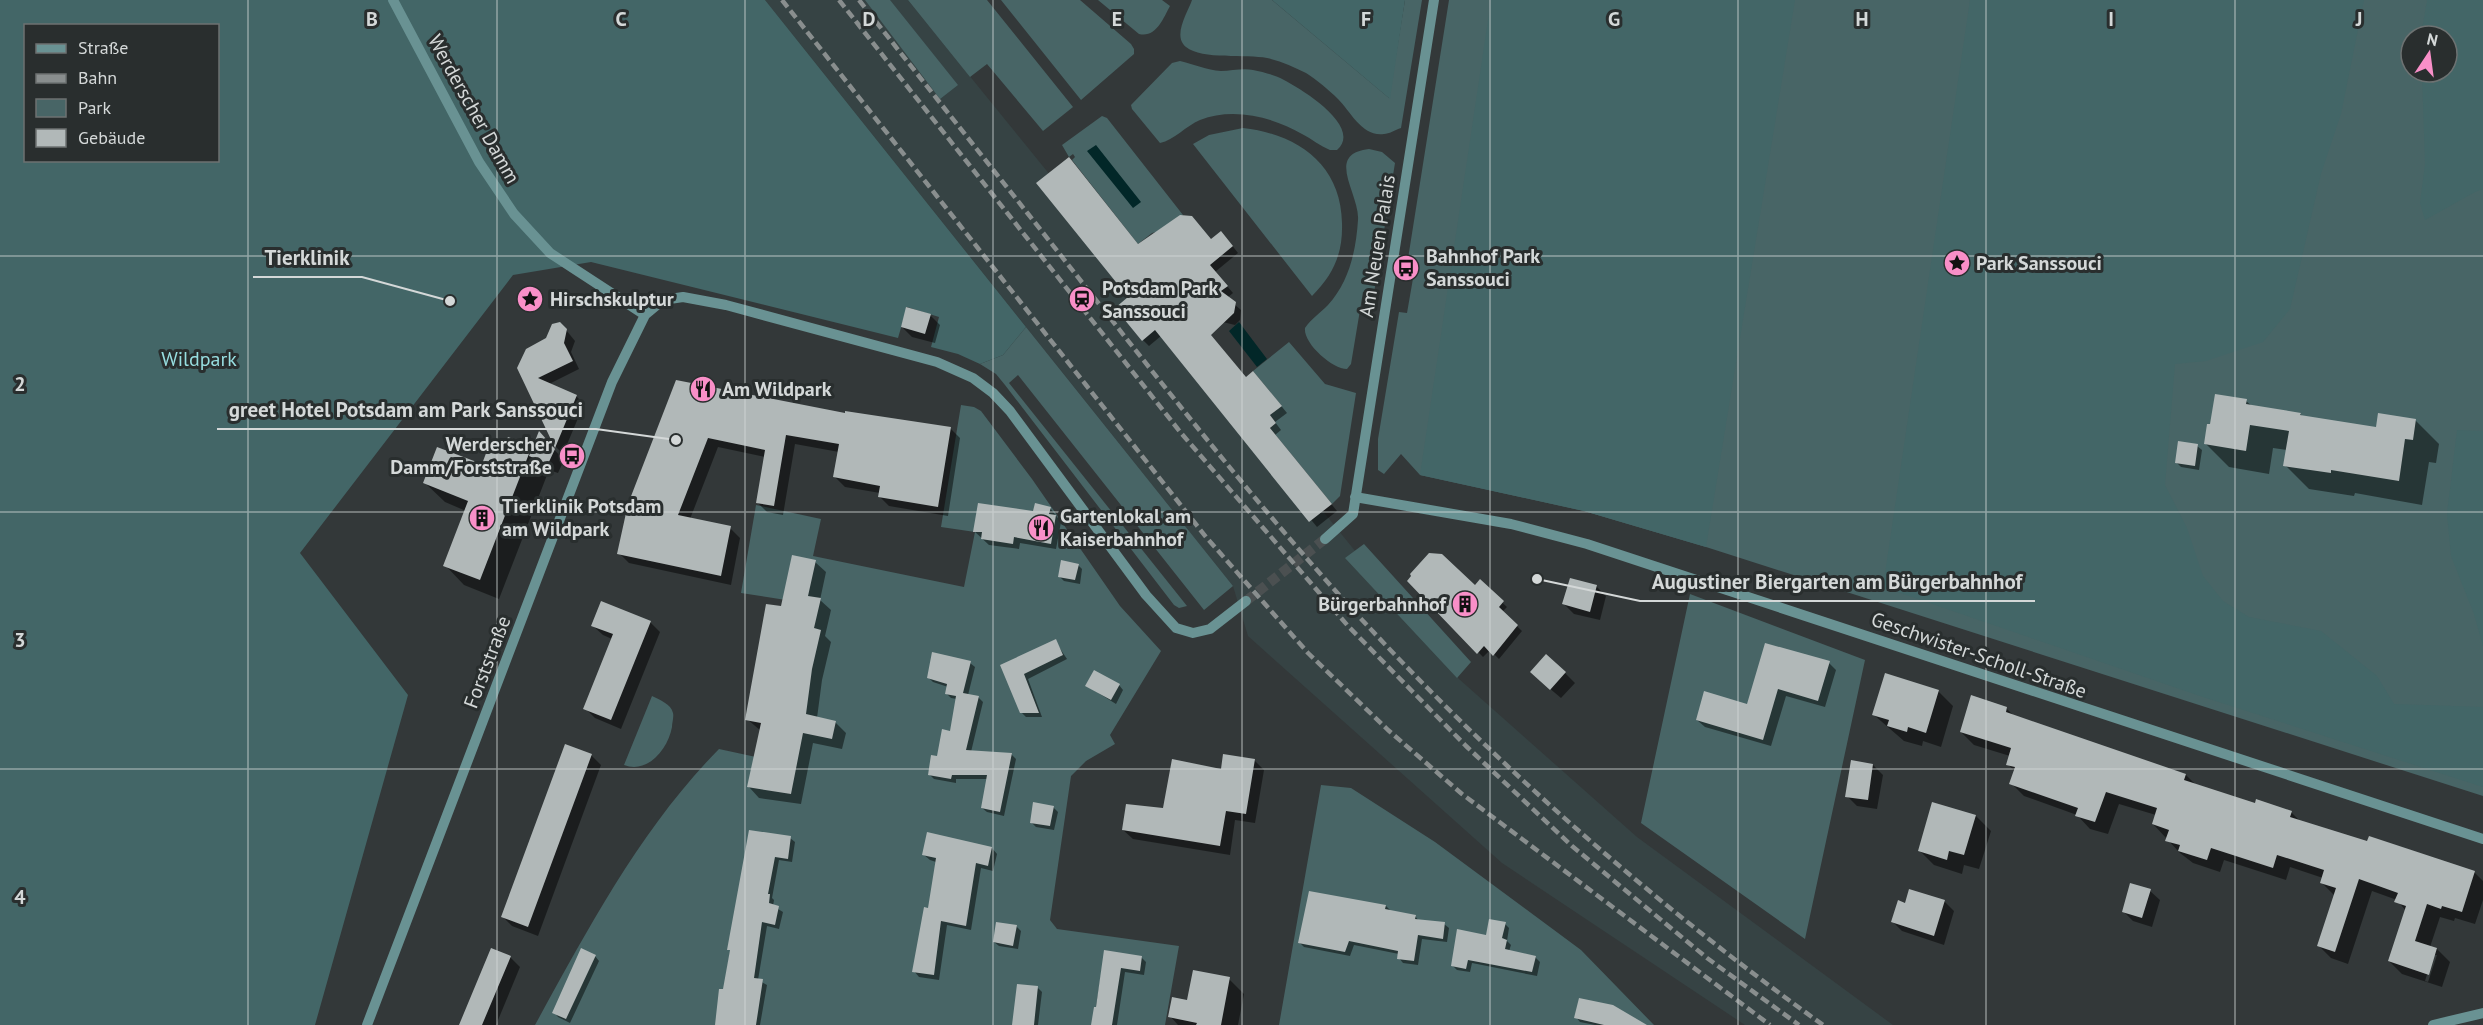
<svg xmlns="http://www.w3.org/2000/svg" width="2483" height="1025" viewBox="0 0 2483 1025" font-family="'PT Sans',sans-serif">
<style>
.built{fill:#364344}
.green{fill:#486566;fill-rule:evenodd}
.forest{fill:#436667;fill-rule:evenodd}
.water{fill:#022728}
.shadow{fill:#0007;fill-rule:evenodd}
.building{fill:#b1b8b8}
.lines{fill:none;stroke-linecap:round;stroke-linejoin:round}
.minor-tunnel{stroke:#4b5051;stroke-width:10;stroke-dasharray:10 5;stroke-linecap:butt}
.minor{stroke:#699293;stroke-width:10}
.rail{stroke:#898e8e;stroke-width:4.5;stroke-dasharray:9 4.5;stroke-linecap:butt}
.grid{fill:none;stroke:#d4d8d8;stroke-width:1.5;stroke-opacity:0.55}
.labels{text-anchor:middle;stroke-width:6;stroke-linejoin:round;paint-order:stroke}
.street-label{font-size:20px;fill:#d4d8d8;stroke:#292e2e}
.poi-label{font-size:20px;font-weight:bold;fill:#d4d8d8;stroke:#292e2e;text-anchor:start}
.park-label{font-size:20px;fill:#97dee0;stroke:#292e2e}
.grid-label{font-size:20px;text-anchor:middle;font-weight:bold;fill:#d4d8d8;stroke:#292e2e;stroke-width:6;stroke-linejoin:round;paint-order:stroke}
.leader{fill:none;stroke:#d4d8d8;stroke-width:2}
.callout-dot{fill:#d4d8d8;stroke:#292e2e;stroke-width:2}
.callout-label{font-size:21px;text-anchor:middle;font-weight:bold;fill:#d4d8d8;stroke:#292e2e;stroke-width:6;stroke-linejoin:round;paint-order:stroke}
</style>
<rect width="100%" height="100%" fill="#333839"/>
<path class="built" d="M765,0h143l551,679 178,158 256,188h-148l-243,-162 -254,-227 -15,-50z"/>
<path class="green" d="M865,0h25l68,85 -18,14z
M908,0h79l86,107 -30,24 -56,-67 -17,13z
M1001,0h79l51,44 3,5v5l-53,46z
M1098,0h64l8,6c-7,13 -14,32 -31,28z
M1192,0h80l117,98 16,-98h17l-21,128c-6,2 -12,6 -17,6 -22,3 -33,-22 -46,-35 -9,-9 -21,-19 -32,-26 -12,-6 -25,-12 -39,-15 -20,-4 -65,2 -81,-11 -14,-11 2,-35 6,-47z
M1449,0h1034v796l-777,-249 -122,-36 -164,-36 -19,-21 -17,20 -6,-4v-31l21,-127 8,1 8,-46 -8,-2zM2411,36h36v36h-36z
M1180,61c13,3 27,9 41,10 10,0 22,-3 32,-1 10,2 22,5 31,10 19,10 79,47 53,70h-7c-10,-4 -18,-11 -28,-16 -29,-17 -69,-27 -102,-14 -14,6 -26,20 -40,23l-28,-34 -1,-4 41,-42z
M1102,116l5,2 76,97 -27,17 -4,1 -14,11 -66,-84 3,-3 -2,-3 -4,3 -7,-12z
M1243,128c54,6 98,36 99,95 1,31 -9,52 -30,73l-119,-152 16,-9z
M1369,149l13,3 13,11 -21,130 -11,-1 -12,72 -4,5c-15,0 -44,-26 -42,-41 6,-9 15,-15 23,-23 21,-23 28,-54 30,-85 2,-26 -34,-66 11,-71z
M1026,327l207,259 -29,24 -186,-235 -9,8 178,223 -8,2 -5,-3 -169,-220 -9,-11 -16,-10 23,-9z
M1289,342l36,42 31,9 -16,103 -8,8 -62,-76 6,-5 -6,-8 11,-10 -28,-34z
M961,405l13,2 7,4 51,68 88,127 41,45 -51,84 5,9 -29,17 -15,15 -21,144 7,9 122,17 -14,79h-630c53,-96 106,-197 184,-276l55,12 31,-158 -64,-10 15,-88 65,14 -8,37 151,31 11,-55 -34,-5z
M1364,544l107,118 -14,16 -112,-120z
M1690,594l175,66 -60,279 -164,-116z
M652,696c8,4 19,8 21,17 1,4 -1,10 -1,14 -4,22 -24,47 -48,38z
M1321,785l30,3 84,54 146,108 73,75h-375z"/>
<path class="forest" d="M0,0h765l261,327 -23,28 -23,9 -22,-10 -27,-7 8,-30 -32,-10 -9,31 -307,-76 -78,13 -213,278 108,142 -93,330h-315zM26,26h192v134h-192z
M1272,0h133l-15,99z
M1491,0h304l-89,547 -122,-36 -164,-36z
M1970,0h394l-23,114 -20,60 -31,135 -27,33 -57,19 -31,3 -10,121 22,43 16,48 20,25 26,16 72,14 56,45 17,28 89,3v80l-283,-91 -317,-109z
M2427,0h56v189l-8,3 -50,28 -5,-17 5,-39 -3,-92h25v-36h-26z
M2457,430l26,1v215l-9,-32 -23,-58 -4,-42z"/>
<path class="water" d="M1096,145l45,57 -8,6 -46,-57z
M1239,322l28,37 -10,8 -28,-36z"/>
<path class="shadow" d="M1227,239l11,14 -23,19 18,21 -6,5 14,12 -1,10 -5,5 -41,-10 52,64h13l28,34 -12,9 6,8 -6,5 62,76 -20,16 -156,-191 -12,10 -6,-6 -4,-95z
M930,315l10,10 -5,18 -23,-6 -10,-10z
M562,325l13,16 -4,11 8,17 -30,15 27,12 8,8 -21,50 -7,-7 -37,-79z
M677,382l169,33 104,13 10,10 -12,78 -59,-10 -10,-10 1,-3 -35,-6 -10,-10 4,-25 -44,-8 -12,71 -16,-3 -10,-10 8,-45 -47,-10 -28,72 40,9 10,10 -9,47 -102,-22 -10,-10z
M2246,401l6,5 48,8 3,3 74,11 38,-8 24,24 -3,19 -7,-1 -7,43 -67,-12 -1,3 -45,-7 -24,-24 2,-15 -14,-2 -4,26 -40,-7 -23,-23z
M548,443l16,17 -6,13 -9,-3 -50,129 -35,-14 -19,-20 21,-54 -21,-9 -20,-19 58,-17 22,-19h26l2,2z
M2197,446l5,4 -3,20 -18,-3 -4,-4z
M1050,508l11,14 -5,27 -36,-6 -1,6 -30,-4 -15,-14z
M815,562l11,10 -6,28 11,10 -6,26 6,6 -9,38 -5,38 18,4 11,11 -4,16 -29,-6 -12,61 -42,-6 -10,-11 12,-56 -14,-12 35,-111z
M1078,565l4,4 -2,15 -16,-3 -5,-5z
M1413,576l62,11 5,-5 27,25 -5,5 20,19 -23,28 -9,-9 -7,7 -74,-76z
M1596,586l10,10 -6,24 -26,-6 -10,-10z
M650,622l10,10 -39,97 -26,-11 -10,-10 27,-69 -9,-4 -10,-9z
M1055,641l12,18 -39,20 14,38h-16l-5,-5 -19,-47z
M1766,644l63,19 7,7 -11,37 -39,-11 -15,50 -66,-19 -8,-7 51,-14z
M970,663l5,4 -7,28 10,2 5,5 -12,50 40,2 5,5 -12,57 -17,-4 -5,-4 6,-29h-32v4l-22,-4 -4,-4 21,-42 6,-34 -6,-1 -4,-4 1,-7 -15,-5 -5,-5z
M1565,673l10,10 -14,15 -19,-16z
M1119,685l4,5 -7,14 -29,-18z
M1938,691l15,15 -12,41 -18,-6 -1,5 -18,-5 -30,-26z
M2006,708l9,9 171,58 11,11 59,19 35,7 11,11 173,50 8,8v19l-8,24 -20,-6 -1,3 -14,-4 -10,30 7,2 13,13 -8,25 -40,-13 -13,-13 17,-50 -9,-11 -25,-9 -24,73 -17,-6 -13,-13 17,-49 -13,-13 1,-5 -33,-11 -4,13 -62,-20 -4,12 -27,-9 -13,-10 -27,-29 3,-9 -37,-11 -11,30 -18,-5 -13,-14 -53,-19 -13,-13 4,-11 -7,-8 2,-8 -36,-11 -13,-13zM2433,955h4l-9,27 -3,-1z
M591,755l10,10 -63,171 -26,-10 -9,-9z
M1254,760l10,10 -9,53 -20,-3 -5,35 -97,-16 -10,-9 41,-20 58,-40z
M1873,765l10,10 -6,34 -20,-3 -10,-10z
M1053,807l5,5 -4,18 -18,-3 -5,-5z
M1976,816l15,15 -12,38 -15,-4 -2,9 -28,-9 -15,-15z
M750,831l40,7 5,4 -3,20 -13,-2 -7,38 2,2 -1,6 10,6 -4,17 -12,-3 -9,54 9,5 -7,40h-42z
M992,848l5,6 -4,17 -12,-3 -10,62 -24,-5 -8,55 -20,-3 -5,-6 15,-61 7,-48 -6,-2 -6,-5z
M2150,891l10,9 -8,27 -19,-6 -10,-10z
M1944,901l10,10 -10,34 -42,-14 -9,-9 13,-17z
M1386,906l5,5 24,5 4,5 25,3 5,4 -2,14 -25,-3 -4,26 -15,-2 -4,-5v-4l-45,-9 -4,11 -46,-9 -4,-4z
M1505,924l4,4 -2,13 4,4 -2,6 26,6 5,5 -3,14 -65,-13 -2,9 -13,-2 -5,-5z
M1016,926l5,5 -3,18 -19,-3 -5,-4z
M1105,951l36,6 5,5 -2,13 -19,-3 -8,53h-24z
M595,956l4,5 -29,62 -12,-6 -4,-5z
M510,957l10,10 -24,58h-35z
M1229,979l15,15 -6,31h-60l-8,-9 18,-14z
M1038,988l4,4 -4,33h-25z
M1576,1017l38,8h-19l-15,-3z"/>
<path class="building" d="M1069,157l69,87 42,-29 12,1 19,23 10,-8 12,15 -23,19 18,21 -7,5 15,11 -2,11 -23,22 35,42 7,-6 29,35 -12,9 6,8 -6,5 62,76 -23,18 -154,-192 -13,11 -27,-33 13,-11 -92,-114z
M906,307l25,7 -6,20 -24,-7z
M560,322l7,7 -3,14 9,18 -35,17 39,17 -22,53 -38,-80 9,-19 20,-11 6,-14z
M676,380l169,33v-2l106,16 -13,80 -60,-10 2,-11 -47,-9 6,-33 -53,-9 -12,71 -18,-3 9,-53 -57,-12 -30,77 53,11 -10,50 -104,-22 11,-50z
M2215,394l32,5 -1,5 55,9 -1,2 76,12 2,-14 38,6 -3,21 -8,-1 -6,42 -68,-11v3l-48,-7 6,-35 -39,-6 -4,26 -42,-7 3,-20h3z
M539,431l16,18 -7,15 -19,-8z
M508,437l24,9 -52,134 -37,-14 25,-65 -45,-18 14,-36 45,17 9,-24 13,5z
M2178,441l20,3 -3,22 -20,-3z
M978,503l55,8 2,-8 16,4 -2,7 7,1 -5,29 -37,-7 -1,7 -32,-5 1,-7h-9z
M1429,553l13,1 33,31 5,-6 24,22 -5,6 19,18 -25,31 -9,-10 -7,8 -70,-73 4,-5 -1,-2z
M792,555l24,5 -8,36 13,2 -7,30 7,2 -9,39 -6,45 30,7 -4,18 -29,-6 -12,61 -44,-7 14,-64 -16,-3 21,-116 15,2z
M1061,560l18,4 -4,16 -17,-3z
M1570,578l27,7 -7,27 -28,-8z
M601,601l50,20 -40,99 -28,-11 30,-75 -22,-8z
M1056,639l7,16 -39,19 15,39h-19l-20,-48z
M1765,643l65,18 -12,40 -40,-12 -15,51 -67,-20 8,-29 43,13z
M932,652l39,9 -8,32 16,3 -13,54 46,3 -12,59 -19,-4 6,-33h-35l-1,4 -23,-4 3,-20 6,1 5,-27 8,2 6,-35 -11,-2 2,-10 -20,-6z
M1546,654l20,18 -16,18 -20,-18z
M1094,670l26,14 -9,16 -26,-14z
M1885,673l54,17 -13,43 -18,-6 -1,5 -20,-6 2,-6 -17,-5z
M1971,695l36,12 -1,5 180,62 -2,6 71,23 1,-4 36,12 -2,6 77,24 2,-5 106,35 -13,41 -20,-6 -1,3 -14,-5 -12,37 22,7 -8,27 -41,-14 18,-55 -12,-4 4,-9 -39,-14 -24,73 -18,-6 19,-58 -16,-5 4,-13 -47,-15 -4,13 -62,-20 -4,12 -29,-9 2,-6 -15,-4 4,-11 -17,-6 5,-16 -51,-16 -11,30 -20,-6 3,-8 -69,-24 6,-17 -9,-2 5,-17 -51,-16z
M565,744l27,10 -64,173 -27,-10z
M1223,754l32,5 -9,55 -20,-3 -6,35 -98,-16 4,-26 37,4 9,-49 49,10z
M1851,760l22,4 -5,36 -23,-3z
M1033,802l21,4 -4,20 -20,-3z
M1932,802l44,13 -12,40 -15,-4 -2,9 -29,-9z
M749,830l42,6 -3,23 -13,-2 -7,37h2l-1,9 10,3 -4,19 -13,-3 -8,56 9,1 -7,46h-41l4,-36h4l7,-39h-3z
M927,832l65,15 -4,19 -12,-3 -10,63 -25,-5 -7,54 -22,-3 12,-65 4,1 8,-50 -14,-3z
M2130,883l21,6 -9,29 -20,-6z
M1909,889l36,11 -11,36 -43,-14 7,-22 7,3z
M1309,891l77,14 -1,4 31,6 -1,4 30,3 -2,17 -25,-4 -4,26 -17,-2 1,-8 -49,-10 -4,11 -47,-9z
M1489,919l17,3 -4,16 5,2 -2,9 31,7 -4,16 -64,-12 -2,9 -15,-3 6,-37 29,6z
M996,922l21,3 -4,21 -20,-4z
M491,948l20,8 -29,69h-23z
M581,948l15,7 -30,64 -14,-6z
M1104,950l38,6 -2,15 -19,-3 -9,57h-21l3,-18h2z
M1193,970l37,7 -9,48h-25l1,-2 -29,-6 4,-20 15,3z
M1017,984l21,2 -4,39h-22z
M1579,998l34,7 34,20h-43l-30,-7z"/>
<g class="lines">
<path class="minor-tunnel" d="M1246,601l79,-62"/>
<path class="minor" d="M393,0l86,162 35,52 36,39 95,62
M1355,497l156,27 76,20 896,295
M1325,539l28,-25 81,-514
M367,1025l245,-643 33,-67 18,-15 20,-3 43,8 211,57 36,16 20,15 17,18 136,184 30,33 17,5 17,-4 36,-28
M2433,1025l50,-12"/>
<path class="rail" d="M782,0l424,537 102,116 80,77 74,64 308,231
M839,0l342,433 167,193 118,120 106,100 135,112 92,67
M859,0c76,97 153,193 229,290 94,119 187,238 291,348 136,144 284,272 444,387"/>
</g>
<path class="grid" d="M248,0v1025M497,0v1025M745,0v1025M993,0v1025M1242,0v1025M1490,0v1025M1738,0v1025M1986,0v1025M2235,0v1025M0,256h2483M0,512h2483M0,769h2483"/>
<defs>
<symbol id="sight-disc" viewBox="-11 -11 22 22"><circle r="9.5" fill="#f98fc8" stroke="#292e2e"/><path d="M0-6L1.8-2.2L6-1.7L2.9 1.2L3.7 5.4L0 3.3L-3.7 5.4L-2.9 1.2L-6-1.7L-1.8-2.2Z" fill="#111"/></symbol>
<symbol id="bus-disc" viewBox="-11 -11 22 22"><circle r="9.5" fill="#f98fc8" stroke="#292e2e"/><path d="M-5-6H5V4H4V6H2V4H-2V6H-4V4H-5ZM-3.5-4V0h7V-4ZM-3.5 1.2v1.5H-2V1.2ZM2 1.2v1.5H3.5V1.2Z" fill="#111"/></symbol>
<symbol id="station-disc" viewBox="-11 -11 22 22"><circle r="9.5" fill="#f98fc8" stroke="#292e2e"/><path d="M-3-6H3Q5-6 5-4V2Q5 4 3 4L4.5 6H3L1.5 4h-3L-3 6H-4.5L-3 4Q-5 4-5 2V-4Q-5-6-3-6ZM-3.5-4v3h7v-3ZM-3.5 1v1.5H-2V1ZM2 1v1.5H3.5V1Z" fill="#111"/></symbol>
<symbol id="restaurant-disc" viewBox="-11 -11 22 22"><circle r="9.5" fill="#f98fc8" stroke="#292e2e"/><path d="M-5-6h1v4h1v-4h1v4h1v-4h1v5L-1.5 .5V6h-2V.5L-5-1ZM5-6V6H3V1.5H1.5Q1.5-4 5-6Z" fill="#111"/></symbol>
<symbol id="building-disc" viewBox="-11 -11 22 22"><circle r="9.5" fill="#f98fc8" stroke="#292e2e"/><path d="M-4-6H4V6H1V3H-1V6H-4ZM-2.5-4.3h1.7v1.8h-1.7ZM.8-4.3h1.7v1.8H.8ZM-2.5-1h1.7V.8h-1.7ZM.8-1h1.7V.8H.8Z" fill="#111"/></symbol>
</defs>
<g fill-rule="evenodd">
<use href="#sight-disc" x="1942" y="248" width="30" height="30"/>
<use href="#bus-disc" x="1391" y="253" width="30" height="30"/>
<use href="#sight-disc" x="515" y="284" width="30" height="30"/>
<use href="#station-disc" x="1067" y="284" width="30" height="30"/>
<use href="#restaurant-disc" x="688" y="374" width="30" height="30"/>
<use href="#bus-disc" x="557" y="441" width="30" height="30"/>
<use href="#building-disc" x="467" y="503" width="30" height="30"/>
<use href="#restaurant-disc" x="1026" y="513" width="30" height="30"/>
<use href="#building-disc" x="1450" y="589" width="30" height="30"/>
</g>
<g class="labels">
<g class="street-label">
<text transform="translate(474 109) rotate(61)" y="7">Werderscher Damm</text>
<text transform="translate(1377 246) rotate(-81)" y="7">Am Neuen Palais</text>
<text transform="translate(1979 655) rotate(19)" y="7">Geschwister-Scholl-Straße</text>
<text transform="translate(487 662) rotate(-69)" y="7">Forststraße</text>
</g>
<g class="poi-label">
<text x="1426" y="263">Bahnhof Park<tspan x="1426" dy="23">Sanssouci</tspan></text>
<text x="1976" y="270">Park Sanssouci</text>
<text x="1102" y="295">Potsdam Park<tspan x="1102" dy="23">Sanssouci</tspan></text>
<text x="550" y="306">Hirschskulptur</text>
<text x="722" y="396">Am Wildpark</text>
<text x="552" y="451" text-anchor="end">Werderscher<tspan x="552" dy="23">Damm/Forststraße</tspan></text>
<text x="502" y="513">Tierklinik Potsdam<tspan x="502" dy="23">am Wildpark</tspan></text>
<text x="1060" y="523">Gartenlokal am<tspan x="1060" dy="23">Kaiserbahnhof</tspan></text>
<text x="1446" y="611" text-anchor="end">Bürgerbahnhof</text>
</g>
<g class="park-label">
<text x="199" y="366">Wildpark</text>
</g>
</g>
<g class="grid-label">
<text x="372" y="26">B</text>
<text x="621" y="26">C</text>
<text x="869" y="26">D</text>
<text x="1117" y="26">E</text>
<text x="1366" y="26">F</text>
<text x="1614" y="26">G</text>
<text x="1862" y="26">H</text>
<text x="2111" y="26">I</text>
<text x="2359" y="26">J</text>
<text x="20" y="391">2</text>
<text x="20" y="647">3</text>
<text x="20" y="904">4</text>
</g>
<path class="leader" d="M450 301L362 277H253M676 440L596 429H217M1537 579L1640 601H2035"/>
<g class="callout-dot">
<circle cx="450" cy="301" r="6"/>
<circle cx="676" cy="440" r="6"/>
<circle cx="1537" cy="579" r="6"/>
</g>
<g class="callout-label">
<text x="307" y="265">Tierklinik</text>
<text x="406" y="417">greet Hotel Potsdam am Park Sanssouci</text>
<text x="1837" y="589">Augustiner Biergarten am Bürgerbahnhof</text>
</g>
<rect x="24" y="24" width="195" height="138" fill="#292e2e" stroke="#6d7272" stroke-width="1.5"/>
<rect x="36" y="44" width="30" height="9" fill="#699293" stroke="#6d7272" stroke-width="1.5"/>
<text x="78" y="54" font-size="18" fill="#d4d8d8">Straße</text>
<rect x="36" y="74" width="30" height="9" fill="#898e8e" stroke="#6d7272" stroke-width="1.5"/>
<text x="78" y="84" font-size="18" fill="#d4d8d8">Bahn</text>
<rect x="36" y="99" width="30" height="18" fill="#486566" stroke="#6d7272" stroke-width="1.5"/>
<text x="78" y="114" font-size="18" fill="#d4d8d8">Park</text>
<rect x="36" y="129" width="30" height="18" fill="#b1b8b8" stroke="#6d7272" stroke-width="1.5"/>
<text x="78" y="144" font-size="18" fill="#d4d8d8">Gebäude</text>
<g transform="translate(2429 54) rotate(13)"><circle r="28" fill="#292e2e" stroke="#6d7272" stroke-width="1.5"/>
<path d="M0-4.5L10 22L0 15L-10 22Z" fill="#f98fc8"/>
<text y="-9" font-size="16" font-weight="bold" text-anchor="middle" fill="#d4d8d8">N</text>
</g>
</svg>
